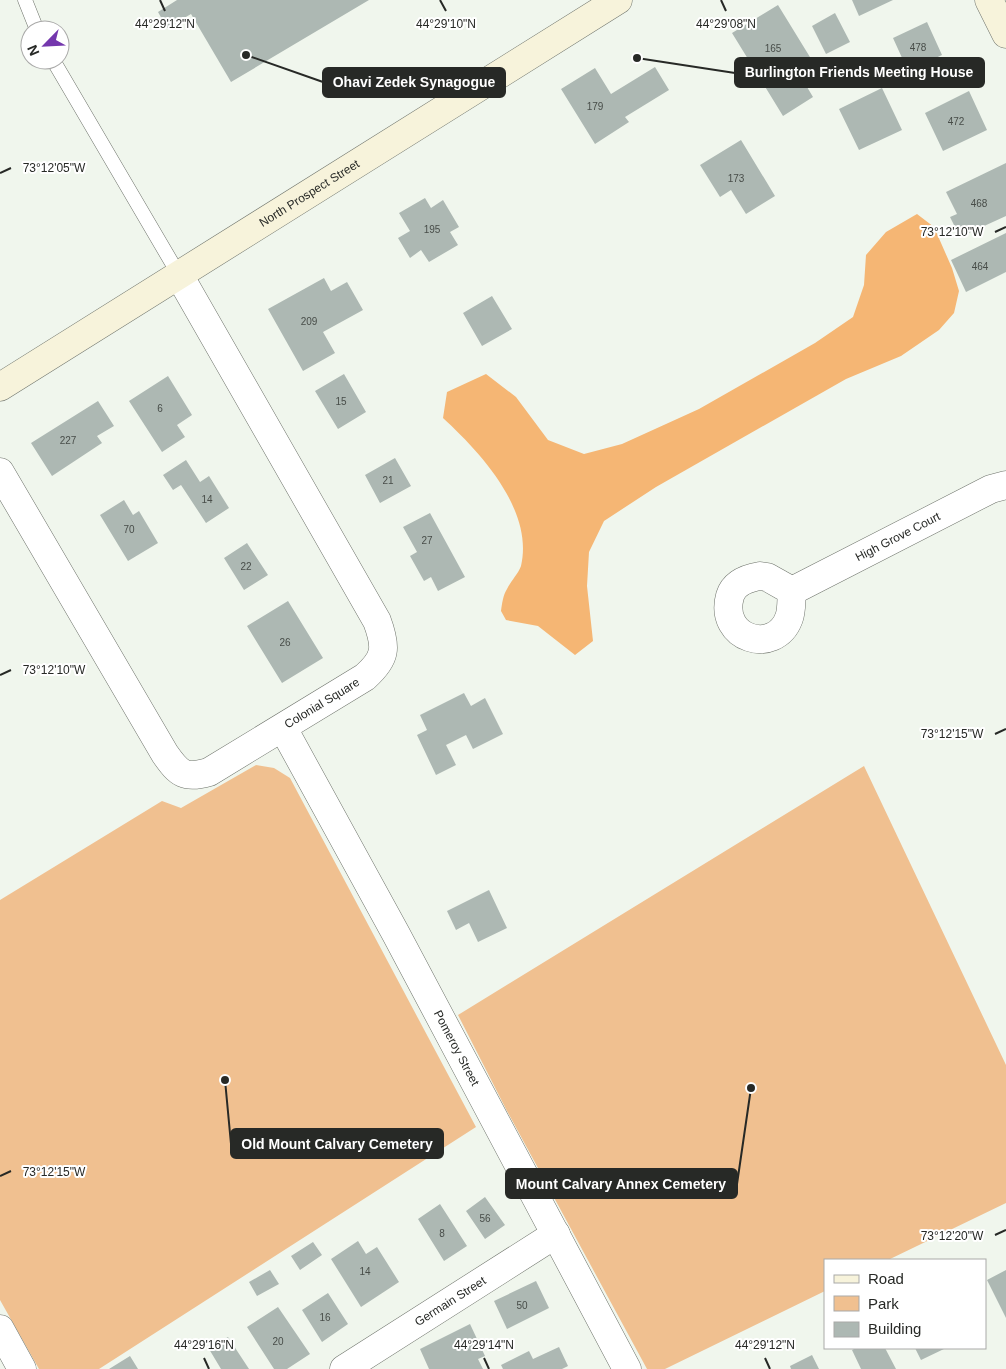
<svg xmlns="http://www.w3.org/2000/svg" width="1006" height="1369" viewBox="0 0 1006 1369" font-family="Helvetica,sans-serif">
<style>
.green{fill:#f0c090}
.forest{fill:#f5b674}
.building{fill:#adb8b3}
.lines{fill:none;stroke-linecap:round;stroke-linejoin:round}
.lane-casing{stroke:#6e736b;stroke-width:15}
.street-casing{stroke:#6e736b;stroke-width:29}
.secondary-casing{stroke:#6e736b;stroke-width:29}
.lane{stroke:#fff;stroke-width:14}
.street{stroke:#fff;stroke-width:28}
.secondary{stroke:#f7f3db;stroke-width:28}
.ticks{fill:none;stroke:#272926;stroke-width:2}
.labels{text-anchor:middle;stroke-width:4;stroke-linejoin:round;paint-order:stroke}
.number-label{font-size:10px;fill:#484d49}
.street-label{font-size:12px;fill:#272926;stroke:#fff}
.ticks-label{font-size:12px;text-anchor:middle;fill:#272926;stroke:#fff;stroke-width:4;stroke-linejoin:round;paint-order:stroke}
.leader{fill:none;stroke:#272926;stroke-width:2}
.callout-dot{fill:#272926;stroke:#fff;stroke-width:2}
.callout{fill:#272926;stroke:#272926;stroke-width:2}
.callout-label{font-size:14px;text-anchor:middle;font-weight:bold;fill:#fff}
</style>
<rect width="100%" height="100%" fill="#f0f6ed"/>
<path class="green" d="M256,765l18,3 16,10 186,349 -377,242h-60l-39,-69v-400l162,-99 19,7z
M864,766l142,299v138l-118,57h-63v31l-160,78h-18l-140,-258 -49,-96z"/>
<path class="forest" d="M917,214l17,13 18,41 7,23 -5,22 -15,17 -38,26 -55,23 -190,108 -52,34 -15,31 -2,34 6,55 -18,14 -37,-29 -32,-6 -5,-9c1,-7 2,-16 6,-22 4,-8 11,-15 14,-23 13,-56 -41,-114 -78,-148l4,-26 39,-18 30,23 32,43 36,14 38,-10 77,-35 116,-66 38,-26 11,-32 2,-30 20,-23z"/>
<path class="building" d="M177,0h192l-138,82 -40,-68 -24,14 -9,-16z
M852,0h41l-34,16z
M778,5l35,57 -15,10 15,25 -30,19 -51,-83z
M835,13l15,29 -24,12 -14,-28z
M927,22l15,33 -34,16 -15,-33z
M655,67l14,23 -44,27 4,5 -34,22 -34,-55 34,-21 16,26z
M882,88l20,42 -43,20 -20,-41z
M969,91l18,39 -44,21 -18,-38z
M741,140l34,56 -29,18 -15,-24 -11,7 -20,-32z
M1006,163v53l-46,21 -10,-20 7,-3 -11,-22z
M425,198l6,10 12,-8 16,27 -9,5 8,13 -29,17 -8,-12 -11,8 -12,-20 12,-7 -11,-18z
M1006,233v39l-40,20 -15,-32z
M324,278l7,13 16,-9 16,28 -40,22 12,21 -32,18 -35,-62z
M492,296l20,33 -30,17 -19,-33z
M344,374l22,38 -28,17 -23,-38z
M168,376l24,39 -15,10 8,12 -23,15 -33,-51z
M98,401l16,25 -17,10 5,7 -50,33 -21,-33z
M395,458l16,28 -31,17 -15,-28z
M186,460l14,22 9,-6 20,32 -23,15 -25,-38 -8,5 -10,-15z
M124,500l9,15 6,-4 19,32 -30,18 -28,-46z
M430,513l35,64 -27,14 -7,-14 -7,4 -14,-25 7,-4 -14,-25z
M247,543l21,32 -24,15 -20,-32z
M288,601l35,57 -41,25 -35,-57z
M464,693l7,13 14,-8 18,36 -30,15 -7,-14 -20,10 10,20 -20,10 -19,-40 10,-5 -7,-15z
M489,890l18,38 -29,14 -9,-19 -13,7 -9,-19z
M485,1197l20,28 -20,14 -19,-28z
M440,1204l27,42 -23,15 -26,-42z
M358,1241l8,13 11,-7 22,35 -38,25 -30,-48z
M313,1242l9,13 -22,15 -9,-14z
M270,1270l9,14 -22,12 -8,-14z
M1006,1270v48l-19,-38z
M536,1281l13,27 -42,21 -13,-28z
M328,1293l20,31 -26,18 -20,-32z
M278,1307l32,47 -23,15h-13l-27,-42z
M470,1324l15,32 -7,3 5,10h-54l-9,-20z
M228,1337l21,32h-28l-12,-20z
M559,1347l9,19 -6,3h-59l-2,-4 28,-14 4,8z
M856,1348h29l11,21h-35l-9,-19z
M915,1348h31l-25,12z
M812,1355l7,14h-28l-1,-3z
M130,1356l8,13h-29z"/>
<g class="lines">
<defs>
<path id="lane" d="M25,0l12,30
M53,60l126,215"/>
<g id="street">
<path id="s1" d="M0,472l165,282c14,20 20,25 44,18l156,-95c21,-19 22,-29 12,-56l-198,-346"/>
<path d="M760,576l7,1 25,14c-1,9 0,19 -3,27 -14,38 -71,21 -59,-22 4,-13 18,-18 30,-20z"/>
<path id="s2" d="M792,591l199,-102 15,-4"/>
<path id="s3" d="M283,728l113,206 231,435"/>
<path d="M0,1329l22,40"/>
<path id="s4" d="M344,1369l212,-135"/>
</g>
<g id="secondary">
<path d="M989,0l17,34"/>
<path id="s5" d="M0,387l618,-387"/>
</g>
</defs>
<use href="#lane" class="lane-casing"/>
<use href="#street" class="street-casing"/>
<use href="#secondary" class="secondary-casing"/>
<use href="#lane" class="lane"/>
<use href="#street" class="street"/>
<use href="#secondary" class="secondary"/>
</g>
<path class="ticks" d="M160,0l5,11M440,0l6,11M721,0l5,11M0,173l11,-5M995,232l11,-5M0,675l11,-5M995,734l11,-5M0,1176l11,-5M995,1235l11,-5M204,1358l5,11M484,1358l5,11M765,1358l5,11"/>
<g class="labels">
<g class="number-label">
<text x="918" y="51">478</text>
<text x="773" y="52">165</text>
<text x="595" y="110">179</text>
<text x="956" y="125">472</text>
<text x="736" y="182">173</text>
<text x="979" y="207">468</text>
<text x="432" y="233">195</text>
<text x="980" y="270">464</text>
<text x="309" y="325">209</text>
<text x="341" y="405">15</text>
<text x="160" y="412">6</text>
<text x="68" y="444">227</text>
<text x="388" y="484">21</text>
<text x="207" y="503">14</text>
<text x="129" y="533">70</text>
<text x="427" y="544">27</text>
<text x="246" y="570">22</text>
<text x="285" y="646">26</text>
<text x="485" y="1222">56</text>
<text x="442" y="1237">8</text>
<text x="365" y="1275">14</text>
<text x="522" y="1309">50</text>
<text x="325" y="1321">16</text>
<text x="278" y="1345">20</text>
</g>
<g class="street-label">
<text dy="4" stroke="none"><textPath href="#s5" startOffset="365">North Prospect Street</textPath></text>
<text dy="4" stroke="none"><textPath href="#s2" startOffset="119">High Grove Court</textPath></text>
<text dy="4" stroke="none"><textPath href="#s1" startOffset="512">Colonial Square</textPath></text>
<text dy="4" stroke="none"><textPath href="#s3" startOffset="364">Pomeroy Street</textPath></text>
<text dy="4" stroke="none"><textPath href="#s4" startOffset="126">Germain Street</textPath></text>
</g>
</g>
<g class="ticks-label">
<text x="446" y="28">44°29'10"N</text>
<text x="165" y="28">44°29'12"N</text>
<text x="726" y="28">44°29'08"N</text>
<text x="54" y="172">73°12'05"W</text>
<text x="952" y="236">73°12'10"W</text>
<text x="54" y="674">73°12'10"W</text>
<text x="952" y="738">73°12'15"W</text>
<text x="54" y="1176">73°12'15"W</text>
<text x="952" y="1240">73°12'20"W</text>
<text x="204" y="1349">44°29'16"N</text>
<text x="484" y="1349">44°29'14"N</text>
<text x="765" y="1349">44°29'12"N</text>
</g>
<path class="leader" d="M637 58L735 73M246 55L323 82M225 1080L231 1144M751 1088L737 1184"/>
<g class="callout-dot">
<circle cx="637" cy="58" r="5"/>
<circle cx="246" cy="55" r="5"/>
<circle cx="225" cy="1080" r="5"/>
<circle cx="751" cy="1088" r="5"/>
</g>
<g class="callout">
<rect x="735" y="58" width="249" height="29" rx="5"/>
<rect x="323" y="68" width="182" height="29" rx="5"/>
<rect x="231" y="1129" width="212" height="29" rx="5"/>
<rect x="506" y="1169" width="231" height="29" rx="5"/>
</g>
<g class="callout-label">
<text x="859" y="77">Burlington Friends Meeting House</text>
<text x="414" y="87">Ohavi Zedek Synagogue</text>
<text x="337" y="1149">Old Mount Calvary Cemetery</text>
<text x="621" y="1189">Mount Calvary Annex Cemetery</text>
</g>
<rect x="824" y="1259" width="162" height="90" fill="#ffffff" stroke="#a9a9a8"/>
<rect x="834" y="1275" width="25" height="8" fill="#f7f3db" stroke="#a9a9a8"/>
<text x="868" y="1284" font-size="15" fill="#272926">Road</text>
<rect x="834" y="1296" width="25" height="15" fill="#f0c090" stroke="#a9a9a8"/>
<text x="868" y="1309" font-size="15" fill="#272926">Park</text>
<rect x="834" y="1322" width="25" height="15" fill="#adb8b3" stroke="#a9a9a8"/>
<text x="868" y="1334" font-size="15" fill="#272926">Building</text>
<g transform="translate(45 45) rotate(246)"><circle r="24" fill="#ffffff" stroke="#a9a9a8"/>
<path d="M0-4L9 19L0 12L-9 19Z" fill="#7437ad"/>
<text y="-8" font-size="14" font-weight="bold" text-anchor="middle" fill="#272926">N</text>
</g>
</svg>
